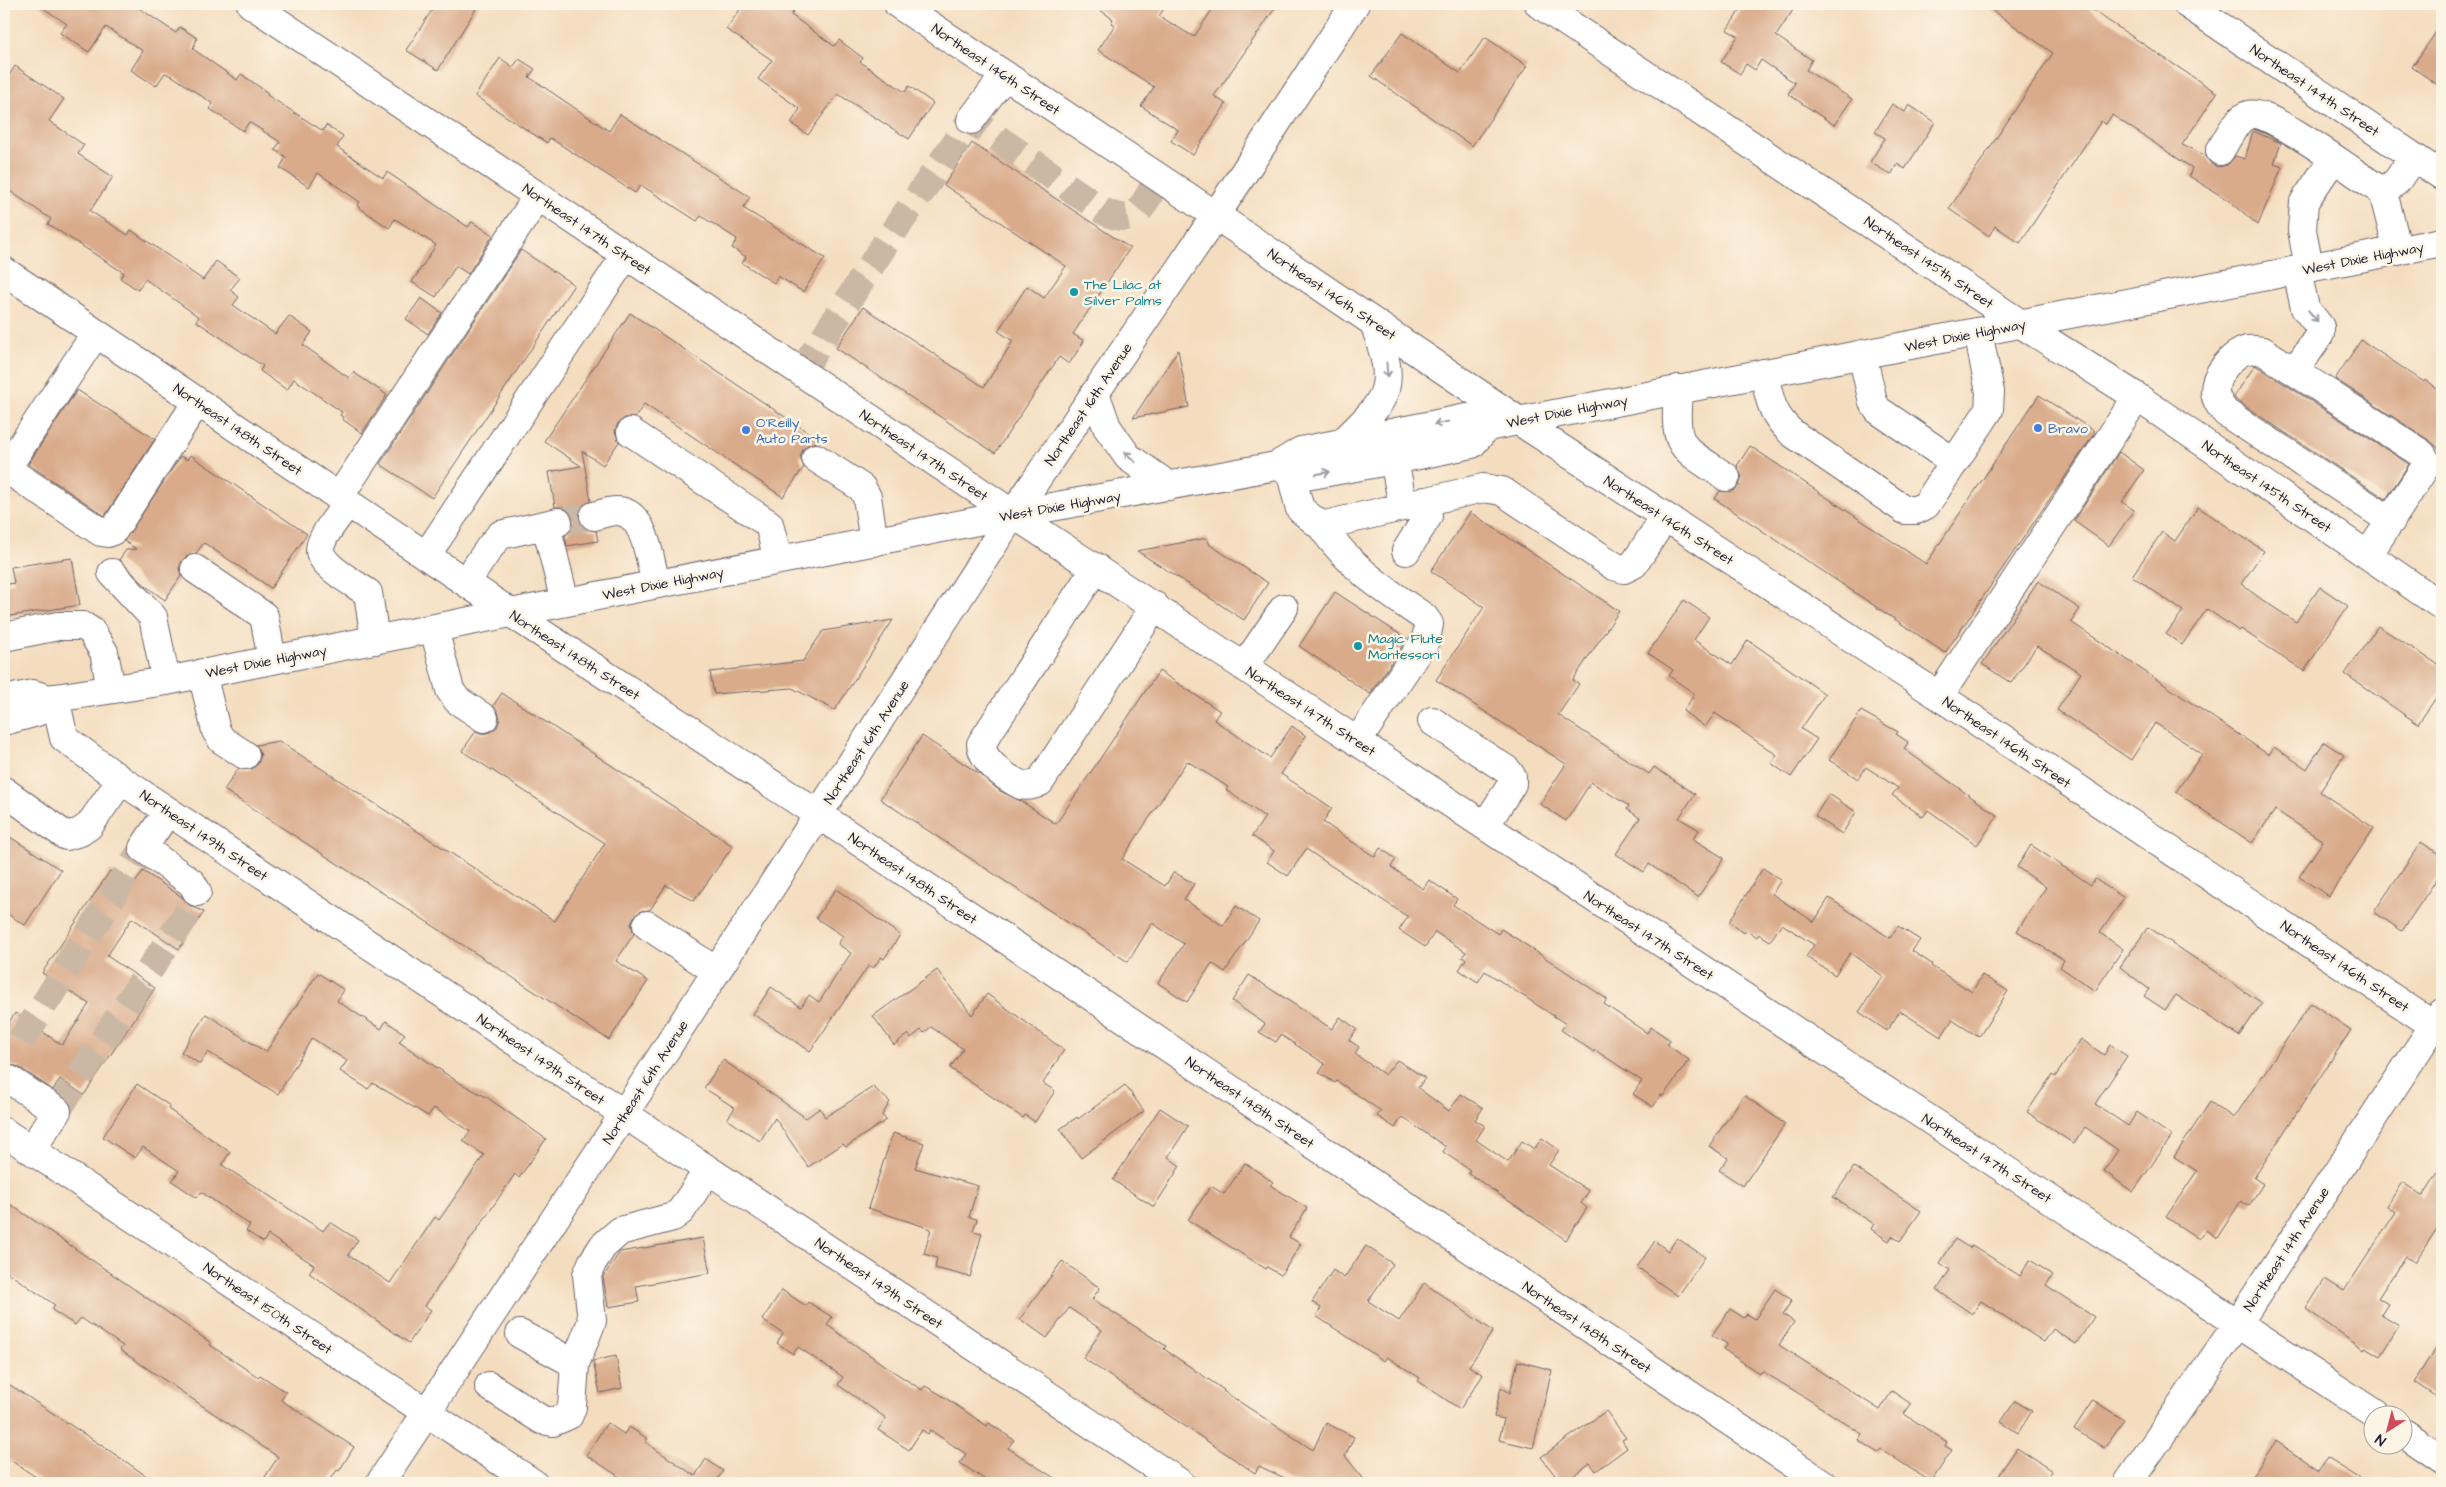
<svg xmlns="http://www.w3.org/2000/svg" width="2446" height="1487" viewBox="0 0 2446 1487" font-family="'Architects Daughter',sans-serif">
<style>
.building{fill:#d9ab8b}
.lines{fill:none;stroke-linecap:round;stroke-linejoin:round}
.minor-tunnel{stroke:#cab8a5;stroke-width:28;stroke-dasharray:28 14;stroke-linecap:butt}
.minor-casing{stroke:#6c6369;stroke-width:30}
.major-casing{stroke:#6c6369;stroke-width:30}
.minor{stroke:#fff;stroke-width:28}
.major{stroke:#fff;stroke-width:28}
.oneway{stroke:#9c9ca7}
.culture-dot{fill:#0f9aa8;stroke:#fcf5e5;stroke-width:2}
.shop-dot{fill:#3f7fe0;stroke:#fcf5e5;stroke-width:2}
.labels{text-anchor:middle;stroke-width:5;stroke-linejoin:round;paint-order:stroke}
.street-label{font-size:14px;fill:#22223b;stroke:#fcf5e5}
.culture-label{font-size:14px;fill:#0d838f;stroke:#fcf5e5;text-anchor:start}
.shop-label{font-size:14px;fill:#366cbe;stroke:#fcf5e5;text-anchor:start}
</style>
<rect width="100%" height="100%" fill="#fcf5e5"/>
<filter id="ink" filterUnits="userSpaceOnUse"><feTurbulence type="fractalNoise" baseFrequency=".02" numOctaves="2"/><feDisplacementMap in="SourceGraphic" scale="10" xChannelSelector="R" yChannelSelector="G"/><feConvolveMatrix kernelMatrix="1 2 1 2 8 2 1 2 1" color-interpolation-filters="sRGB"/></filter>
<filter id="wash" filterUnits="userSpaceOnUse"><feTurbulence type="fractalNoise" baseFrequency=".0096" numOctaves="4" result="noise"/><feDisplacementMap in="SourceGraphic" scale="20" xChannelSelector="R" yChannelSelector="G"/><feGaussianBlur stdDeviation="1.12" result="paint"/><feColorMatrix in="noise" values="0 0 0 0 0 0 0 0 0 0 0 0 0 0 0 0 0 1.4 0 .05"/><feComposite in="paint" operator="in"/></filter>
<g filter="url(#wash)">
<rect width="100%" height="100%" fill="#f4ddbf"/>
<g id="blocks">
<path class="building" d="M37,4h96l43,29 4,-6 17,11 -4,11 44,31 4,-6 27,19 -1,2 56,36 3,-6 17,11 -6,11 46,31 4,-6 81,55 4,-5 21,13 -25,39 -12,-8 -20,31 -24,-15 24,-37 -41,-26 -6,9 -32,-22 3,-4 -42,-29 -9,14 -29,-19 6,-11 -11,-7 5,-8 -31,-20 -6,9 -33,-22 3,-5 -39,-27 -9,-4 -9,13 -25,-16 12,-19 -37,-24 -17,25 -29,-19 7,-9z
M436,4h43l-41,66 -32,-20z
M744,4h54l-7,11 43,31 5,-6 24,18 -3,4 45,30 4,-6 24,17 -24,36 -71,-45 -30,41 -17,-12 9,-14 -42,-30 14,-19 -46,-31z
M1091,4h76l-8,12 35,21 22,-33h62l-64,92 12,8 -33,51 -22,-14 7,-11 -37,-24 13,-19 -56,-37 17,-25 -4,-2 2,-4z
M1744,4h53l-21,32 36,24 -6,10 46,29 -18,26 -46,-31 7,-11 -34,-23 -6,10 -9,-6 -6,10 -19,-12 17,-26 -11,-6z
M1983,4h100l134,89 -35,52 23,10 7,10 7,2 8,-2 8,-9 10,3 8,-28 28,12 -7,21 8,3 -24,58 -27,-23 -42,-26 3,-8 -80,-53 -7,10 -4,-4 -81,122 -25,-17 -6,10 -40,-27 104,-156z
M2442,23v65l-30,-21z
M1402,33l58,40 25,-36 42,29 -55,80 -101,-70z
M500,58l13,9 6,-8 16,10 -6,8 80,54 11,-17 130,83 -7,11 82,50 -22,34 -25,-16 -4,7 -32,-20 4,-6 -14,-9 5,-9 -36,-23 -4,5 -56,-36 -6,8 -85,-55 -3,5 -72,-47z
M15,66l49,33 -15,22 35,24 -6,9 35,23 -23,34 38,24 3,-5 72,50 13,-19 24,17 -10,12 9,7 -6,8 42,29 14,-18 23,16 -9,13 46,33 4,-6 34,23 -25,38 -20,-14 1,-2 -3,-2 2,-3 -48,-33 -7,11 -27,-19 3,-5 -67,-45 3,-4 -54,-38 -7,11 -18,-12 4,-5 -76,-49 3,-5 -47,-32v-104z
M1892,104l13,8 4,-7 26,17 -30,47 -8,-5 -6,11 -21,-13 15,-24 -10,-6z
M972,143l158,105 -57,86 11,7 -15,23 -10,-7 -64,96 -159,-105 27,-41 121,80 29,-46 -15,-10 29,-45 17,12 22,-32 -122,-81z
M521,250l53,35 -142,213 -52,-34z
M421,298l21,15 -14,21 -22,-15z
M630,313l191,128 -12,3 -6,5 -3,9 4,9 -21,30 -139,-93 -9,14h-10l-7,5 -3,8 4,11 -16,23 -21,-14 9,50 -9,5 -3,6v8l5,8 12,3 2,10 -31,5 -2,-10 8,-9v-9l-4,-7 -6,-4h-8l-6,-35 32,-6 -37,-25z
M2361,340l63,42 1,-2 17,12v59l-12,-10 -95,-62z
M1178,350l11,57 -56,11z
M2255,365l154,99 -23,35 -149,-98 -3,-4z
M77,390l78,49 -50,77 -77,-52z
M2039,395l55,36v3l-149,219 -230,-154 5,-8h13l6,-5 3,-9 -5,-11 13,-20 176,118z
M2119,452l25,18 -22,32 12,8 -25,36 -35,-25z
M190,455l117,79 -36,54 -67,-45 -8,10 -8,2 -6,6 -3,7 2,8 -16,24 -18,-13 -28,-27 7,-10 10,-1 -12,-8 57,-85 6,4z
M2198,507l66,44 -23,33 20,15 35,23 24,-35 28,19 -44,65 -63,-42 -2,2 -32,-22 -25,36 -16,-11 17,-23 -51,-35 30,-44 13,9z
M1470,512l149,99 -46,69 6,4 -21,31 91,59 5,-7 41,27 -16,24 20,12 -6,9 31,19 -26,39 -49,-33 -5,8 -28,-18 24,-36 -13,-9 2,-3 -38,-24 -25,39 -26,-17 26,-40 -130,-84 48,-73 -53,-36z
M1207,538l3,7 58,38 -24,37 -107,-69z
M72,558l8,47 -76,12v-32l10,-2 -3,-16z
M2038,581l42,28 -9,13 198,133 5,-8 33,22 17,-27 20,13 -24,37 54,36 -45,68 -30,-19 24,-36 -48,-31 -23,33 -76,-51 26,-38 -13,-9 -34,-22 -24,37 -74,-50 24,-37 -44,-27 -26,37 -29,-19z
M1335,592l72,47 -37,55 -71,-48z
M1684,600l25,17 -15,23 38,25 16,-25 77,54 -24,35 16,10 -26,38 -20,-14 6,-8 -62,-42 -10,14 -22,-16 12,-17 -26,-18 4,-6 -25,-17z
M893,620l-58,90 -43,-22 -78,6 -4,-22 93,-11 20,-30z
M2378,626l64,41v22l-24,35 -73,-50z
M1159,671l61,40 -6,9 56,38 22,-32 14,10 -25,38 51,34 -9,14 52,35 5,-9 16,11 -5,8 32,22 6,-9 28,19 -4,6 45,29 3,-5 13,8 93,62 -3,5 43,29 4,-6 19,13 -3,5 22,15 -26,36 -2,-1 -8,12 -20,-13 9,-13 -47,-31 -1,2 -33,-22 5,-6 -81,-53 -7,11 -19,-12 7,-11 -4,-2 4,-5 -31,-20 -10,15 -26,-17 9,-13 -102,-68 -18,27 -21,-14 7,-11 -22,-15 13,-19 -39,-27 2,-3 -41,-26 -65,98 43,27 9,-14 20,12 -10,15 39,27 13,-20 23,15 -34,51 -13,-9 -25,39 -29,-19 26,-39 -32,-21 -24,39 -248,-163 42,-63 56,37 22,18 21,10 35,23z
M502,693l231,153 -39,55 -28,-16 -16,25 -9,1 -7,6 -3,7 3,10 -18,27 32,20 -39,59 -385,-250 14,-21h14l6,-5 3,-9 -5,-10 23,-4 276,180 50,-78 -143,-92 14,-20 7,3 7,-2 7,-5 3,-8 -2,-7 -5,-6z
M1861,711l37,21 -2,2 12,8 -4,7 94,67 -21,29 -49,-35 -5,7 -31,-22 6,-7 -32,-21 -8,12 -29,-19z
M1829,794l27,18 -14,22 -27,-18z
M4,833l57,37 -36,55 -21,-13z
M2421,842l21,14v15l-40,60 -28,-19z
M2031,845l60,40 4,-6 29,19 -24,35 23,16 -28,42 -35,-24 4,-7 -47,-29 29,-44 -29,-20z
M1763,868l18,12 -9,14 42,28 15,-24 61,40 8,-12 22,14 -8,11 20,13 -1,2 41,26 10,-17 26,16 -29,46 -27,-17 -11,17 -41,-26 -13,20 -28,-19 24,-36 -33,-23 -15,22 -29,-18 8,-12 -32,-21 -12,17 -11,-7 -2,3 -10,-7 -3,3 -15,-11z
M110,871l23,15 10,-15 39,26 7,8 15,7 -25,37 -47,-31 -25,38 48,32 -71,107 -24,-16 -7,11 -34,-23 -15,-4v-33l11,-17 47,32 27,-41 -47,-31z
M836,889l64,46 -16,24 -3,-2 -8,11 -4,-3 -59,86 -57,-37 18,-27 30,20 8,-12 10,7 32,-49 -13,-9 5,-8 -27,-18z
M2148,927l114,76 -23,33 -63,-41 -11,15 -21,-14 5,-7 -29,-22z
M937,970l35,45 15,-21 77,56 -21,33 12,8 -20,31 -10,-7 -2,3 -73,-50 13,-19 -32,-22 -7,6 -3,-3 -10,8 -3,-4 -14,11 -21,-29z
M318,973l26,17 -7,11 44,28 5,-8 19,13 -6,8 59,40 30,16 58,41 -27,39 -4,-4 -90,132 6,4 -22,33 -100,-70 5,-8 -46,-30 -5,7 -17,-11 4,-6 -49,-33 -4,6 -25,-17 7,-10 -36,-24 -8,11 -32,-21 34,-53 33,22 -2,3 62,43 -8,13 101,66 7,-9 28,18 -10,15 42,28 45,-66 4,3 45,-65 -21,-14 7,-10 -36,-23 -6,8 -55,-33 -5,6 -28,-18 7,-10 -35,-23 -34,56 -70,-42 -8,12 -19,-12 25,-38 60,38z
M1249,975l83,54 8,-12 17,12 -8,11 10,7 -4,7 30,21 12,-15 28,18 -7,10 31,23 12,-17 22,14 -8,12 10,6 -9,14 32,22 14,-21 12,8 8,-11 17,12 -10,15 40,26 -8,12 6,5 -21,32 -98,-67 2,-3 -27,-18 3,-5 -44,-30 -7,11 -18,-12 4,-5 -44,-30 -2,2 -16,-10 6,-9 -44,-29 -5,7 -17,-10 6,-8 -33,-23z
M2311,1003l40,27 -97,148 9,6 -14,22 -8,-5 -24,37 -11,-8 -7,9 -33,-22 31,-46 -23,-14 36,-55 24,16z
M2081,1039l23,16 6,-10 17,11 -32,48 33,22 9,-14 35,24 -39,56 -29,-21 14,-21 -33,-23 -11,17 -47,-32 25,-37 3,2z
M723,1060l83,58 14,-10 5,9 48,-30 17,15 -8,13 4,5 -40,27 -3,-3 -35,23 -33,-49 -15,23 -33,-22 8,-11 -31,-20z
M1125,1085l19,26 -63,47 -21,-29 17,-12 1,2z
M1744,1095l41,29 -42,62 -24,-16 9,-12 -19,-12z
M1160,1108l28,18 -20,31 12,9 -26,41 -41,-27z
M893,1133l31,10 -9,25 63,18 -9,31 8,2 -4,12 9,2 -12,44 -35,-9 2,-10 -13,-4 7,-25 -63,-21z
M1245,1163l28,19 -3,3 37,23 -18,29 12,7 -20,31 -14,-8 -1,2 -78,-49 23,-34 13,8z
M2442,1166v55l-27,41 -10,-5 -27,41 10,6 -7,11 18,11 -19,30 -15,-9 -1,2 -58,-40 19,-30 19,12 52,-79 -9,-6 15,-24 21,14z
M1854,1167l67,44 -21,30 -8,-5 -3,5 -18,-12 3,-5 -41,-27z
M4,1200l133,91 74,52 -1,2 48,32 2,-2 26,17 -5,8 73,47 -15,24 -2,-1 -9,13h-67l17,-26 -158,-107 3,-4 -42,-28 -6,7 -23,-15 3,-5 -51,-35z
M703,1238l7,35 -74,13 3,16 -31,5 -5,-30 17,-25z
M1677,1238l28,19 -27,39 -41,-29 18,-26 13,10z
M1955,1239l15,9 2,-3 48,31 10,-16 23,15 -7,10 48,32 -18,27 -23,-15 -9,13 -63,-41 -9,13 -35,-24 13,-20 -10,-7z
M1366,1246l27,18 -25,37 31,20 25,-38 69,48 -24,35 14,9 -23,34 -42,-28 2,-3 -33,-21 -3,4 -68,-45 5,-8 -9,-6 21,-32 11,8z
M1062,1261l38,27 -8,11 74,47 -2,3 60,41 -1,1 90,59 13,-27 28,14 -9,19 22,27h-72l-36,-17 -4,7 -172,-115 19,-28 -33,-22 -22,30 -27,-19z
M1775,1289l17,11 -9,14 11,8 -15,23 101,65 12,-19 19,13 -7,10 43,28 -2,4 7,4 -21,32 -50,-33 -3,4 -20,-13 4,-6 -51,-33 -49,-30 -2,3 -37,-25 4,-5 -15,-9 18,-26 14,9 3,-4 8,5z
M782,1290l24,16 2,-4 24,15 -5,8 61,43 34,22 3,-4 13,7 49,33 2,-3 25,17 -6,8 54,35h-72l-30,-20 6,-9 -36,-24 -2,4 -6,-4 -13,20 -31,-20 8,-12 -48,-33 5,-8 -45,-30 -5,7 -16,-11 6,-10 -21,-13z
M2442,1338v63l-28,-19z
M616,1356l6,32 -22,5 -7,-32z
M1518,1361l34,9 -19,78 -34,-8 5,-21 -10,-2 7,-30 9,6z
M4,1381l124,82 28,20h-111l-41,-27z
M2093,1400l31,20 -20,28 -30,-19z
M2015,1401l17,10 -14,22 -17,-11z
M1606,1411l20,27 -4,2 5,8 -31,23 -6,-8 -26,20h-3l-20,-26z
M607,1423l17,11 5,-7 19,12 -3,3 50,34 11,-17 17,12 -8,12h-86l-43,-28z
M2276,1441l43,29 8,-12 40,25h-120z
M2017,1448l35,23 -8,12h-51z"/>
</g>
</g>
<g filter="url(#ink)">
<use href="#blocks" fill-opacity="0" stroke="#6c6369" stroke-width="1"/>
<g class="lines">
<path class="minor-tunnel" d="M801,372l88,-134 82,-118 132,91c37,18 38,-6 56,-33
M558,522l36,-6
M21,1041l122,-193
M57,1111l136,-207 4,-12"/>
<defs>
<path id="minor" d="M251,4l762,510 1362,900
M898,4l335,223 286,194 420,275 503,335
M1539,4l482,320 116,73 305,209
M2187,4l255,172
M971,120l34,-45
M2220,151c7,-11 16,-32 28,-36 21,-7 113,63 135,77l14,-11 16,-24
M2383,192l15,59
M2309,268l-7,-38 2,-28 29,-43
M4,271l507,342 308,202 1003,668
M96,333l-84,127 -1,7 3,7 87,58 7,1 6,-3 83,-128
M1862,354l11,48 5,8 76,52
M2295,371l25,-37v-7l-15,-19 -8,-37
M1764,373c6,27 7,41 28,60l113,77h11l10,-5 63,-95 1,-18 -12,-60
M1678,389c-4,60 0,56 48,88
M631,432l138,92 9,36
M816,458l46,30 5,9 7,45
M1394,460l9,46
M1290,470l10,39 21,17 162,-38 19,3 112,75 10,3 10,-5 31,-47
M339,497l199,-301
M348,503c-8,11 -28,34 -28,47 0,15 35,34 48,43l7,47
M594,516c7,-2 15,-5 23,-5 29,0 33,52 39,73
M546,525l19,77
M1321,526c31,43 61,62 103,91l5,7 -3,15 -69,103
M1406,551l22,-35 -3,-15
M2368,555l56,-86 2,-8 -4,-7 -159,-103c-5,-1 -11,-2 -16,-1 -15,4 -33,25 -32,42 1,9 6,15 11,21l165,108
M426,556l200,-301
M1096,567l-115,177c1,17 25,34 40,41 7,2 13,0 19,-3l115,-176
M195,569l69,47 8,44
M112,573l41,44 13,64
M466,582l24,-35 10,-12 58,-13
M434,629l16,61 7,10 27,18
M4,637l54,-11h25l8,5 13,21 7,37
M1244,667l40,-59
M202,673l14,58 6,9 23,15
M1939,696l198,-299
M55,698l9,40 57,42 1059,703
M1432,721l75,49 5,7v7l-27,42
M4,791l62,45 14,-4 9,-6 32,-46
M168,811l-25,37 49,35 5,9
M647,925l69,46
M4,1079l6,1 47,31 -26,39
M4,1132l529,351
M520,1334l55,30
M489,1386l53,34 11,2 16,-7 3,-8 3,-43 17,-43 -5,-46 5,-12 11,-17 17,-15 53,-14 8,-6 27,-41
M2404,1433l38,26
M380,1483l244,-369 389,-600 203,-299 139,-211
M2128,1483l110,-160 204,-310"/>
<path id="major" d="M1095,393l12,34 21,30 41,29
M1342,443c49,-47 55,-55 32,-120
M1276,466l30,10 88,-16 78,-16 15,-17 955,-185
M4,700l29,-6 16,5 117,-18 847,-167 263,-48 25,-15 166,-33 20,9
M4,721l33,-9 12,-13"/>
</defs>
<use href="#minor" class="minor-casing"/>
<use href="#major" class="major-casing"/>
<use href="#minor" class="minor"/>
<use href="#major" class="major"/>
</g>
<defs><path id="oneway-shaft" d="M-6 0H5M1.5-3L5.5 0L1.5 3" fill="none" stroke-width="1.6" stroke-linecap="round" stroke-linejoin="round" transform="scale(1.25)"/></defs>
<g class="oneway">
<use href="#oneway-shaft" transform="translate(2313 316) rotate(50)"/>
<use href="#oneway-shaft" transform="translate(1387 370) rotate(86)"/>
<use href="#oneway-shaft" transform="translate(1441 423) rotate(169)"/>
<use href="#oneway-shaft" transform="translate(1130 457) rotate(-136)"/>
<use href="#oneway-shaft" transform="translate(1323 473) rotate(-10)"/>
</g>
</g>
<g class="culture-dot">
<circle cx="1074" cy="292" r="5"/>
<circle cx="1358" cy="646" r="5"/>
</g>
<g class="shop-dot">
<circle cx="2038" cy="428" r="5"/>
<circle cx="746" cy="430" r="5"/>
</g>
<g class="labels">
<g class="street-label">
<text transform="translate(996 69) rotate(34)" y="5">Northeast 146th Street</text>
<text transform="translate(2315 90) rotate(34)" y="5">Northeast 144th Street</text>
<text transform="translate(587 229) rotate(34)" y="5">Northeast 147th Street</text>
<text transform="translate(2363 258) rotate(-11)" y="5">West Dixie Highway</text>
<text transform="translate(1929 262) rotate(34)" y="5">Northeast 145th Street</text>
<text transform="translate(1332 294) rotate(34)" y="5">Northeast 146th Street</text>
<text transform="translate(1965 335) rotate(-11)" y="5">West Dixie Highway</text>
<text transform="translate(1088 404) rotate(-56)" y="5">Northeast 16th Avenue</text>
<text transform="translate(1567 411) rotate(-11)" y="5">West Dixie Highway</text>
<text transform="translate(238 429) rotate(34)" y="5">Northeast 148th Street</text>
<text transform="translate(924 455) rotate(34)" y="5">Northeast 147th Street</text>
<text transform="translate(2267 486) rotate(34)" y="5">Northeast 145th Street</text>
<text transform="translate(1060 506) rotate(-10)" y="5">West Dixie Highway</text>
<text transform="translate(1669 520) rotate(33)" y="5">Northeast 146th Street</text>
<text transform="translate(663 583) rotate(-11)" y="5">West Dixie Highway</text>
<text transform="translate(575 655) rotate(33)" y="5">Northeast 148th Street</text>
<text transform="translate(266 661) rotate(-11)" y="5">West Dixie Highway</text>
<text transform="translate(1311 711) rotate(33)" y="5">Northeast 147th Street</text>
<text transform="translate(866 742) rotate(-57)" y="5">Northeast 16th Avenue</text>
<text transform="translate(2007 742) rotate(34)" y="5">Northeast 146th Street</text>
<text transform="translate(204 835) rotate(34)" y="5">Northeast 149th Street</text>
<text transform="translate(913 878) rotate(34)" y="5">Northeast 148th Street</text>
<text transform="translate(1649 935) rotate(33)" y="5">Northeast 147th Street</text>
<text transform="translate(2345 966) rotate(34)" y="5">Northeast 146th Street</text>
<text transform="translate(541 1059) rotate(34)" y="5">Northeast 149th Street</text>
<text transform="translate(645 1082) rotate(-57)" y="5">Northeast 16th Avenue</text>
<text transform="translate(1250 1102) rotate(34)" y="5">Northeast 148th Street</text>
<text transform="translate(1987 1158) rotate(33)" y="5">Northeast 147th Street</text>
<text transform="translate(2286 1249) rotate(-57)" y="5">Northeast 14th Avenue</text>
<text transform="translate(879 1283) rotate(34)" y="5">Northeast 149th Street</text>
<text transform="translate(268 1308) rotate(34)" y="5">Northeast 150th Street</text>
<text transform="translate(1587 1327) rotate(34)" y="5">Northeast 148th Street</text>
</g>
<g class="culture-label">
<text x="1084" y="289">The Lilac at<tspan x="1084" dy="16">Silver Palms</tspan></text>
<text x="1368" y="643">Magic Flute<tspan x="1368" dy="16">Montessori</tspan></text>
</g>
<g class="shop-label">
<text x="756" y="427">O'Reilly<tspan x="756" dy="16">Auto Parts</tspan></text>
<text x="2048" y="433">Bravo</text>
</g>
</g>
<rect width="2446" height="1487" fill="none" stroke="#fcf5e5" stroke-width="20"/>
<g transform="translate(2388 1430) rotate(216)"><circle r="24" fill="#fcf5e5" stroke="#a5a1a1"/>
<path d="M0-4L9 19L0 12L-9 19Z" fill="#d1495b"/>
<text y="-8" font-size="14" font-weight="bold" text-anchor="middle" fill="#22223b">N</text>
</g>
</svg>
